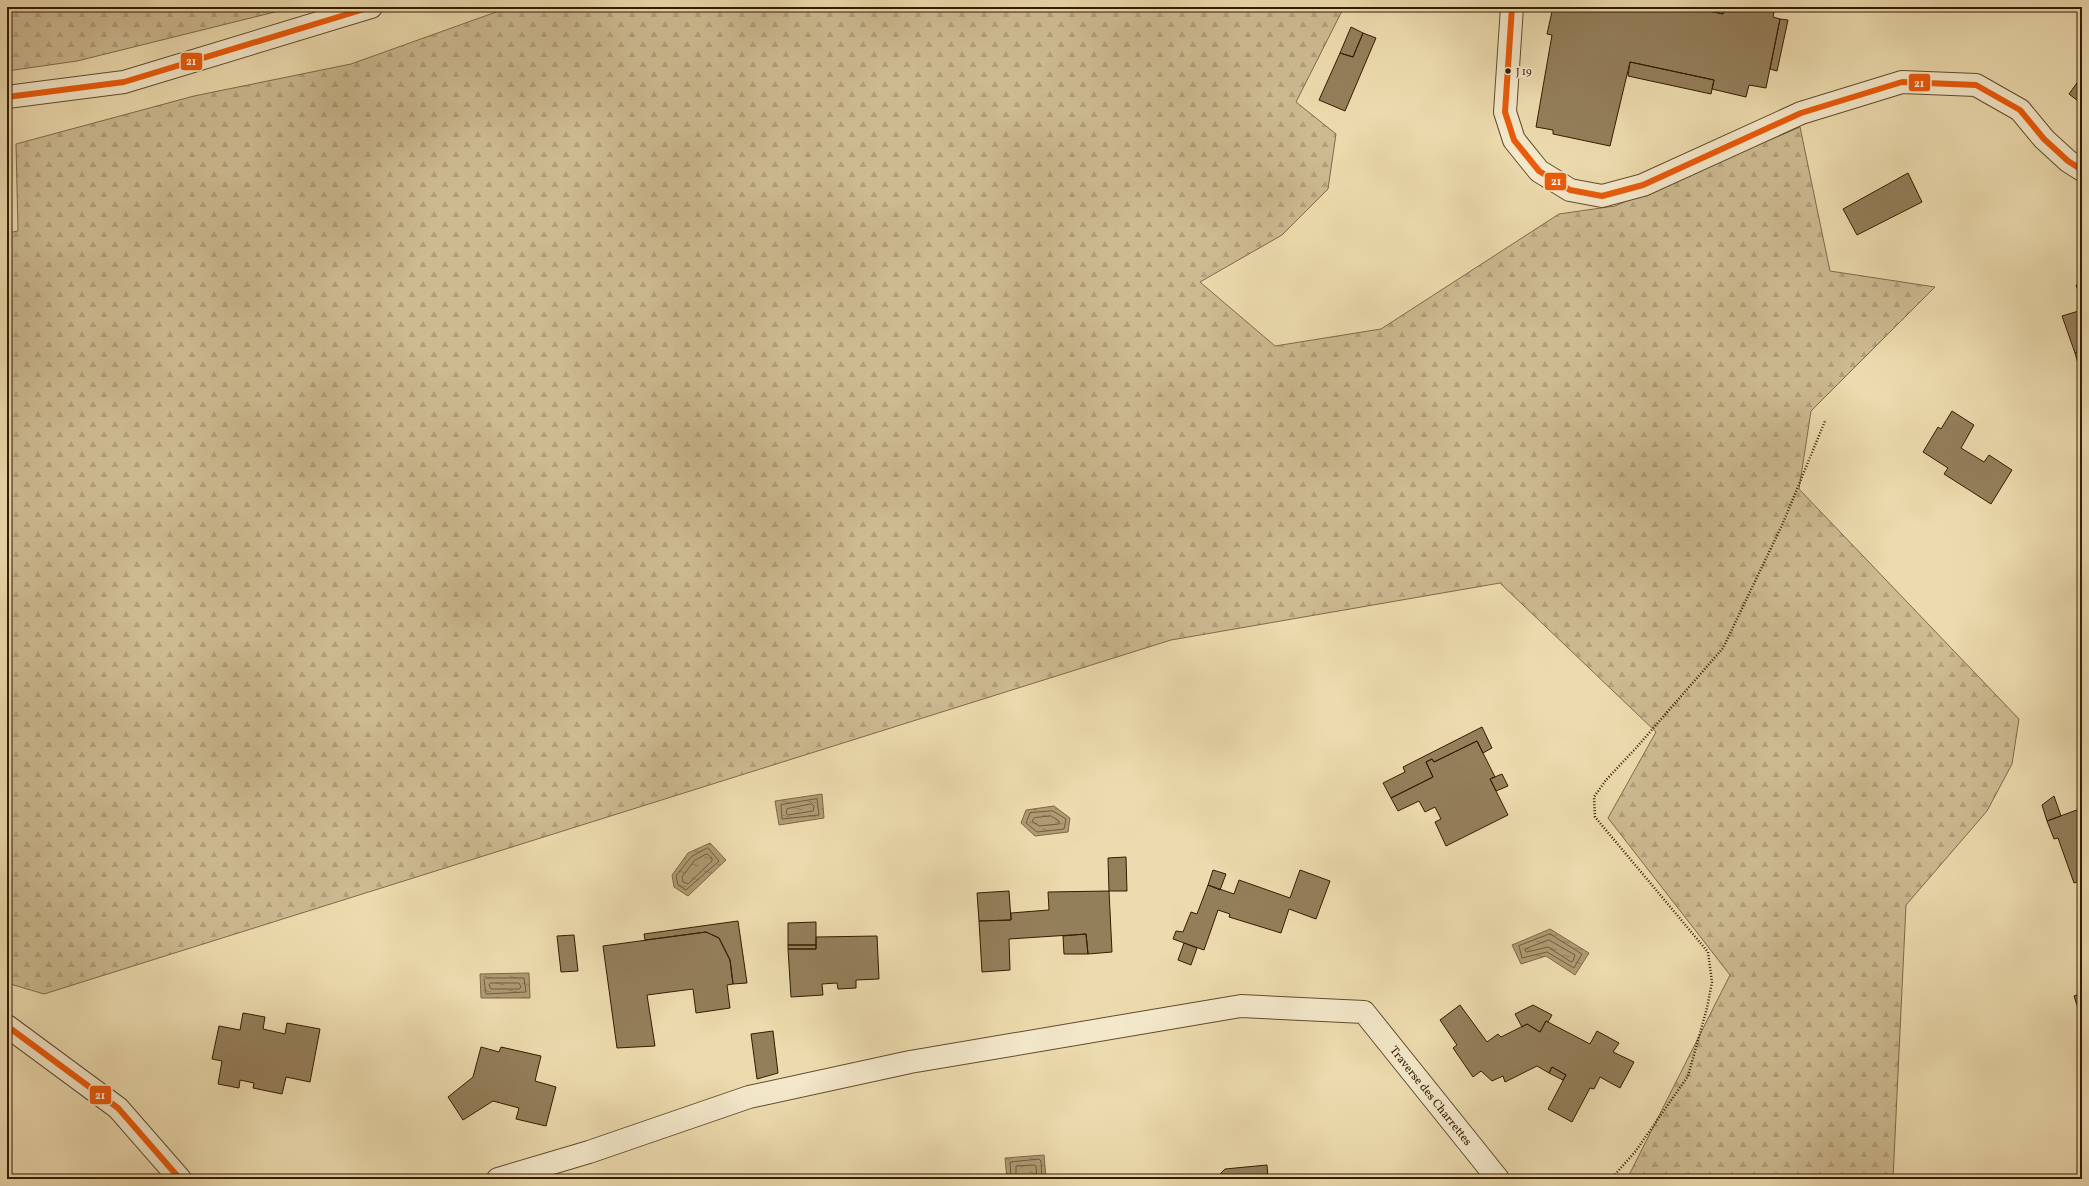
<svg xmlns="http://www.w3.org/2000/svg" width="2089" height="1186" viewBox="0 0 2089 1186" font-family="Vollkorn,serif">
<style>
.forest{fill:url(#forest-firs);stroke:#816a49}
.water{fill:url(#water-ripples);stroke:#7e6745}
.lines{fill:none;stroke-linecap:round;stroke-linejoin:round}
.shore{stroke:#725a3a;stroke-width:1}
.building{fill:#947f5b;stroke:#351b01}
.minor-casing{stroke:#634b2c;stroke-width:24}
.path{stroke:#351b01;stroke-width:2.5;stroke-dasharray:1 2;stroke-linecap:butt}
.minor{stroke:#f3e8ca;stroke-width:22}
.bus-1-casing{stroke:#f3e8ca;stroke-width:9}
.bus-1{stroke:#ea5b0b;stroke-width:6}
.bus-dot{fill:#351b01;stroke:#f3e8ca;stroke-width:1.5}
.labels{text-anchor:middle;stroke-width:4;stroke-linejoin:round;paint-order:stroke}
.bus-label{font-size:11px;fill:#351b01;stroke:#f3e8ca;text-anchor:start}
.street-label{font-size:12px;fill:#351b01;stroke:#f3e8ca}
.line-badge{stroke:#f3e8ca;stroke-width:1.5}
.badge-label{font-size:11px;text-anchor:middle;font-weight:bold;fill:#fff}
</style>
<defs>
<pattern id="forest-firs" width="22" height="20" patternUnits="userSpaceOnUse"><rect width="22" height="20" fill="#cdba91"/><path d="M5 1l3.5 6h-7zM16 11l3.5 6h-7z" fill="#b19f7b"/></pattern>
<pattern id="water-ripples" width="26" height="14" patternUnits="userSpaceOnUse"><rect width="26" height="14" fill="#ae9a73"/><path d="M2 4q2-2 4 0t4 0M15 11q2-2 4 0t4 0" fill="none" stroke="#8e7d5c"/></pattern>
</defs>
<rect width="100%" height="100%" fill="#ecdbae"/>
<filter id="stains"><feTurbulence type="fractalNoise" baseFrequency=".005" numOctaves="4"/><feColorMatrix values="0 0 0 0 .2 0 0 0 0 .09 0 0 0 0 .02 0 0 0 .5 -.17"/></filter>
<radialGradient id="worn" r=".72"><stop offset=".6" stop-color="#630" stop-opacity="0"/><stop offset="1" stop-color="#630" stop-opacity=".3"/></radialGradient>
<path class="forest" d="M7,7h288l-218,54 -70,10z
M510,7h834l-48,95 40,32 -8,55 -46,46 -82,47 75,64 106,-17 178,-115 56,-8 185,-79 30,144 105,16 -124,124 -12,78 220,230 -7,45 -25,47 -81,94 -13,274h-266l103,-204 -122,-157 48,-86 -156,-149 -329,57 -1127,354 -37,-11v-750l11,-2 -2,-87 178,-48 157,-32z"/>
<path class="water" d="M822,794l2,24 -45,7 -4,-24z
M1054,806l16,12 -2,14 -33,4 -14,-13 5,-13z
M710,843l16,17 -38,36 -14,-9 -2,-12 16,-22z
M1550,929l39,24 -14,22 -29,-19 -25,8 -9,-19z
M529,973l1,25h-49l-1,-24z
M1044,1155l2,23 -39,1 -2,-21z"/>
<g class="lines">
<path class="shore" d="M817,799l2,16 -37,4 -1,-14z
M812,804l2,2 -1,5 -25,4 -2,-2 1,-4z
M1053,811l13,8 -2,10 -27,3 -11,-9 4,-10z
M1051,816l8,5v3l-20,2 -7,-5 2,-3z
M708,848l11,13 -33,29 -8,-5 -2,-9 15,-19z
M707,854l5,4v3l-24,23 -5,-2 -1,-5 12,-16z
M1550,934l32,20 -8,14 -27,-16 -25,6 -3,-12z
M1549,940l26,15 -2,6 -2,1 -23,-15 -21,5 -2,-1 1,-2z
M486,978h38l2,14 -40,2 -2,-14z
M491,983h28l2,4 -2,2h-28l-2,-4z
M1011,1179l-1,-17 29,-3 2,2 1,18
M1016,1179v-13l18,-1 2,1 1,13"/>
</g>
<path class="building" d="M1553,7h139l31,7 2,-7h50l-2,10 7,2 -14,69 -17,-3 -3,12 -34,-8 2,-9 -84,-18 -20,84 -57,-12v-4l-17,-3 16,-92 -5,-1z
M1692,7h33l-2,7z
M1780,19l8,1 -11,51 -7,-2z
M1351,27l12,6 -10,24 -13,-4z
M1363,33l13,5 -31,73 -26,-11 21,-47 13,4z
M1630,62l84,18 -3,14 -83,-18z
M2082,76v28l-13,-10z
M1908,173l14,29 -65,33 -14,-26z
M2082,284v18l-6,-17z
M2082,310v43l-2,-1 -5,1 -13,-37z
M2080,352l2,1v15l-2,3 -5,-18z
M1952,411l22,14 -13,23 23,14 5,-7 23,15 -21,34 -47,-30 4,-6 -25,-16 15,-25 3,2z
M1482,727l10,21 -9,5 -6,-12 -43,21 -2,-3 -6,3 7,15 -42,21 -8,-15 22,-11 -2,-5z
M1477,741l18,36 -5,2 18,36 -62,31 -11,-24 6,-3 -6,-12 -10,5 -6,-11 -21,10 -7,-13 42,-21 -7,-15 6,-3 2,3z
M1502,774l6,12 -12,5 -6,-12z
M2054,796l7,20 -14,5 -5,-16z
M2082,808v72l-8,3 -16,-45 -4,1 -7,-18z
M1126,857l1,34h-18l-1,-33z
M1213,870l13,4 -6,16 -12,-5z
M1300,870l30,11 -14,38 -27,-10 -8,24 -52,-16 1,-3 -12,-4 -14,40 -31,-11 3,-8 7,1 8,-20 6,2 11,-29 26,9 5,-14 51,18z
M1009,891l2,29 -32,1 -2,-28z
M1109,891l3,61 -24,2 -2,-20 -77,5 1,31 -28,2 -3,-51 32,-1v-7l38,-3 -1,-18z
M738,921l9,62 -14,1 -3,-24 -11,-22 -13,-6 -61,8 -1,-6z
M816,922v23h-28v-22z
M706,932l13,6 11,22 3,24 -6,1 3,23 -34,5 -3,-24 -46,6 8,51 -38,2 -14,-102z
M1086,934l2,20h-24l-1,-18z
M574,935l4,36 -17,1 -4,-36z
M877,936l2,43 -23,1v8l-18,1 -1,-6 -15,1 1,11 -32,2 -3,-48h28v-12z
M1184,943l13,5 -6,17 -13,-5z
M788,945h28v4h-28z
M2082,993v27l-8,-24z
M1460,1005l27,37 11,-8 3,3 26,-13 13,8 6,-11 44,23 7,-13 22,12 -6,9 21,10 -14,26 -20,-11 -6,12 -4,-1 -18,34 -24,-13 18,-34 -14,-8 -3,6 -12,-7 -32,16 -2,-6 -11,5 -11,-10 -8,6 -20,-29 4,-3 -17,-25z
M1533,1005l19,10 -4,7 -2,-1 -6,11 -13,-8 -5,3 -7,-13z
M243,1013l22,4 -2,12 22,5 2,-11 33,6 -10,53 -24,-5 -4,17 -29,-6 1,-5 -14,-3 -1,8 -21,-4 4,-23 -10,-2 7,-33 21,4z
M773,1031l5,42 -21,6 -6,-45z
M481,1047l18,5 2,-5 40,9 -6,25 21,6 -10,39 -30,-7 3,-11 -26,-7 -30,19 -15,-23 25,-20z
M2082,1054v11l-3,-10z
M1552,1067l14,8 -3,5 -14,-7z
M1267,1165l1,14h-69l22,-2v-4l4,-4z"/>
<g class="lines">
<defs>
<g id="minor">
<path d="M1512,7l-7,105 9,28 25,31 31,19 32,6 41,-11 158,-72 101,-31 74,3 44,25 24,29 24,22 14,9"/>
<path d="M7,97l117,-15 247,-75"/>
<path d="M7,1026l111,82 62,71"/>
<path id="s1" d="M498,1179l91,-27 160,-55 161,-35 331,-56 123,6 134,167"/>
</g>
</defs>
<use href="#minor" class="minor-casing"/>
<path class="path" d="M1611,1179l24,-27 53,-76 19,-68 5,-26 -4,-30 -113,-135 -1,-20 12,-17 30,-32 87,-100 60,-125 42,-102"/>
<use href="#minor" class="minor"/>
<defs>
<path id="bus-1" d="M1512,7l-7,105 9,28 25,31 31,19 32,6 41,-11 158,-72 101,-31 74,3 44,25 24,29 24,22 14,9
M7,97l117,-15 247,-75
M7,1026l111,82 62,71"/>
</defs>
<use href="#bus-1" class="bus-1-casing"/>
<use href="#bus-1" class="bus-1"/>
</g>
<circle class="bus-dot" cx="1508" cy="71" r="3.5"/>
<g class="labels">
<g class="bus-label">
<text x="1516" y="75">J 19</text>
</g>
<g class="street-label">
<text dy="4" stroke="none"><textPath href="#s1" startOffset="995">Traverse des Charrettes</textPath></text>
</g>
</g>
<g class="line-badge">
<rect x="180" y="52" width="23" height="19" rx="4" fill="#ea5b0b"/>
<rect x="1908" y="73" width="23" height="19" rx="4" fill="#ea5b0b"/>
<rect x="1544" y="172" width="23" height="19" rx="4" fill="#ea5b0b"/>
<rect x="89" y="1085" width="23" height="20" rx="4" fill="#ea5b0b"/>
</g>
<g class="badge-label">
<text x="191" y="65">21</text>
<text x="1919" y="87">21</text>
<text x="1556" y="185">21</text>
<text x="100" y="1099">21</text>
</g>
<rect width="2089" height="1186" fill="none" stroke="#ecdbae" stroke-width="24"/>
<rect x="8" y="8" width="2073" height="1170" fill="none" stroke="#351b01" stroke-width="2"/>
<rect x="12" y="12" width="2065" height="1162" fill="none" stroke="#351b01"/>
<rect width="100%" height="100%" filter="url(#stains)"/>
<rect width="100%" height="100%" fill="url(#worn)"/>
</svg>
